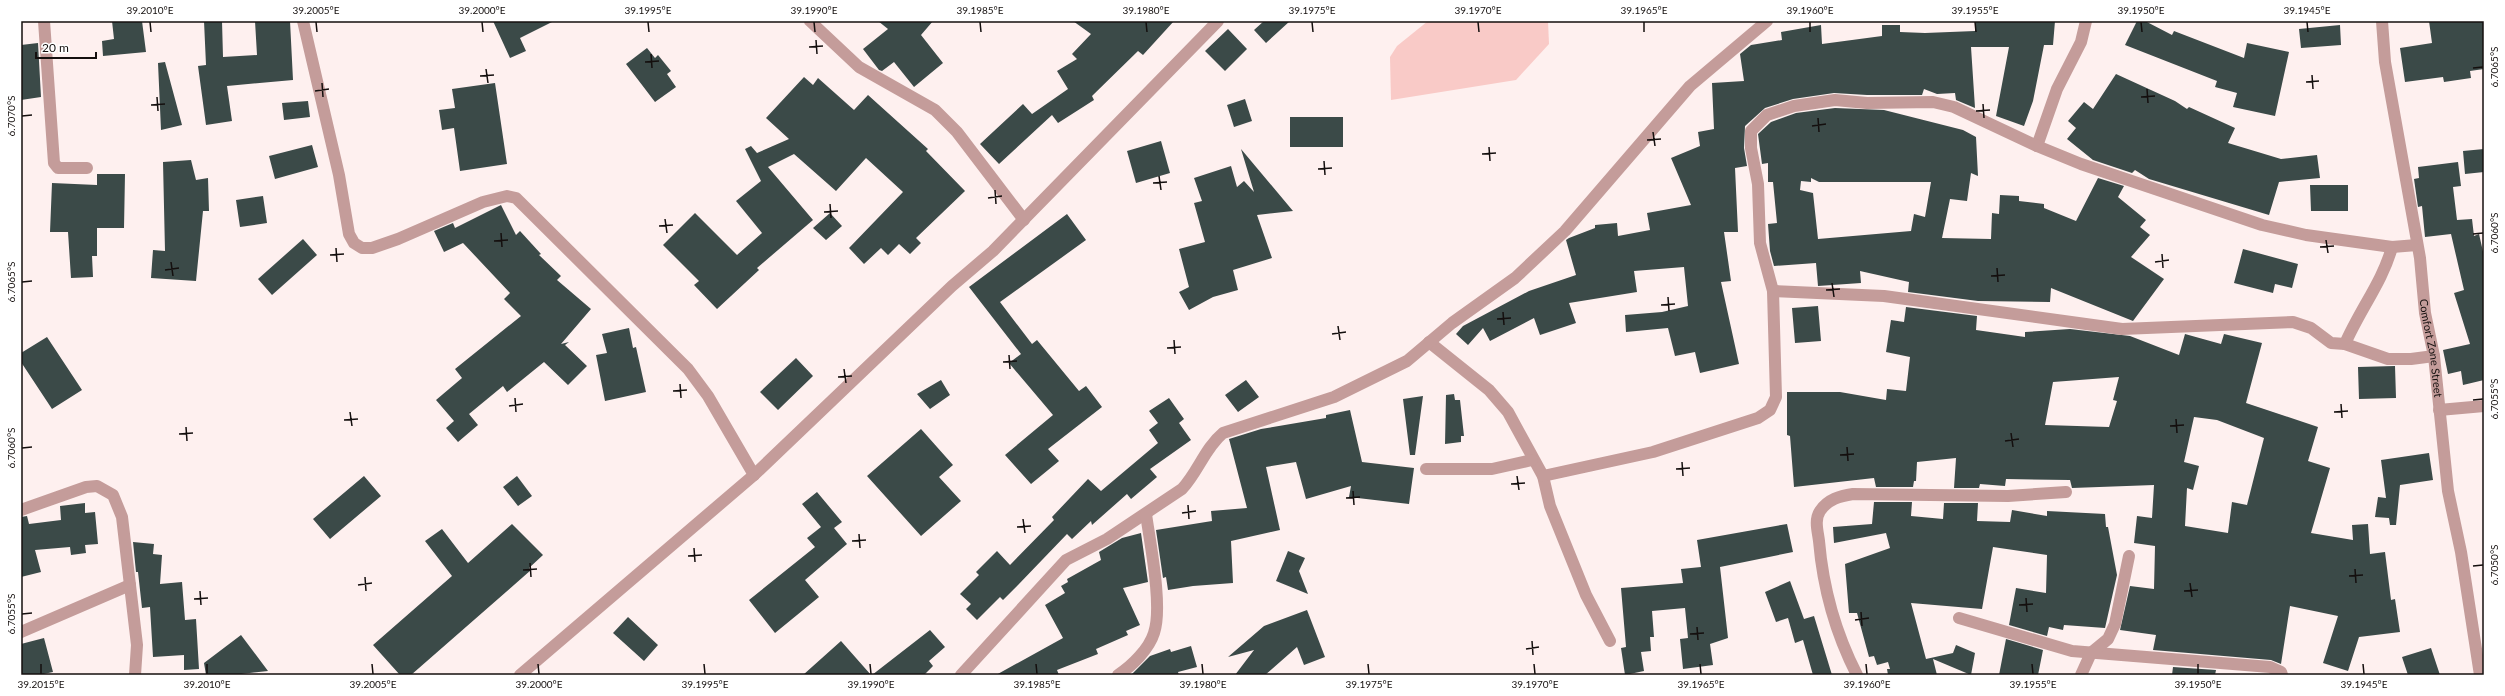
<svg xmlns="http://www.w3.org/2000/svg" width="2505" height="696" viewBox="0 0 2505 696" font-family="Lato,sans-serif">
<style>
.green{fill:#f9cac7}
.building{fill:#3b4a48;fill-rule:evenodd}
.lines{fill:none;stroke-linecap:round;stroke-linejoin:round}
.minor{stroke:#c49c9a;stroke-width:12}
.ticks{fill:none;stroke:#140f0e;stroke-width:1.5}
.labels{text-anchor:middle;stroke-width:4;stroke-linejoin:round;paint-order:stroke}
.street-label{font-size:11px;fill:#140f0e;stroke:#fff}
.neatline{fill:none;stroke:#140f0e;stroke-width:1.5}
.ticks-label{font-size:10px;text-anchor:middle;fill:#140f0e}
</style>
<rect width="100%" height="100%" fill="#fef0ef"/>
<path class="green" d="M1428,21h120l1,23 -33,36 -125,20 -1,-43 7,-11z"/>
<path class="building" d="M112,21h30l4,31 -43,4 -1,-15 12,-2z
M204,21h18l1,36 34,-2 -2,-34h35l3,59 -66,6 5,35 -26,4 -8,-59 8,-1z
M493,21h61l-34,17 6,13 -16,7z
M878,21h55l-12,14 22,28 -29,24 -20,-25 -12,9 -3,-1 -16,-21 25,-20z
M1073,21h101l-31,34 -5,-4 -46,45 2,4 -36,23 -6,-8 -53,49 -19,-20 43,-40 9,10 36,-25 -11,-18 20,-12 -5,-5 19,-20z
M1264,21h26l-24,22 -12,-13z
M1975,21h80l-2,24h-9l-11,56 -9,25 -28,-10 13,-69h-38l4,61 -19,-8 -1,-7 -18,1 -13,-5 -2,6h-55l-33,-2 -41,6 -28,9 -20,18 -1,22 3,18 -12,2 3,64h-14l7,49 -10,1 18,82 -39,9 -5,-21 -20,4 -7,-28 -42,4 -1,-17 37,-3 26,-6 -4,-39 -50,4 3,21 -68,11 7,20 -36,12 -6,-17 -44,23 -7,-13 -15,17 -12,-11 7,-8 66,-35 47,-16 -10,-35 3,-2 26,-10v-3l22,-2 1,13 32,-6 -3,-17 44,-8 -20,-47 29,-12 -2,-14 16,-3 -2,-46 32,-2 -4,-27 11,-9 31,-5 -1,-8 40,-7 1,19 60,-8v-11h18v7l25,1 50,-2z
M2137,21h8l27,14 2,-4 70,27 3,-15 42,9 -14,64 -42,-9 4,-14 -22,-6 2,-6 -92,-36z
M2429,21h55v48l-14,2 1,7 -27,4 -1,-5 -38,5 -5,-34 32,-5z
M2340,25l1,20 -40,3 -2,-19z
M1228,29l19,20 -22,22 -20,-20z
M38,43l3,54 -20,3v-55z
M647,48l8,10 3,-3 13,16 -4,3 9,13 -21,15 -29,-38z
M165,62l17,63 -21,5 -3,-67z
M2116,74l59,27 12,8 2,-2 46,21 -7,15 53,16 36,-4 3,23 -41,4 -10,33 -120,-36 -14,-9 -3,3 -39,-13 -26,-21 9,-11 -8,-7 16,-19 9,7z
M804,77l9,8 5,-7 36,32 14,-15 60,54 -2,2 39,40 -49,47 5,5 -11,11 -11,-10 -11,11 -7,-7 -17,16 -15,-16 54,-56 -37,-34 -30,33 -42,-37 -26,13 45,53 -56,48 2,2 -42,39 -23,-24 5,-4 -36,-36 32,-32 42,42 25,-22 -26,-32 25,-20 -16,-32 6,-3 6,7 32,-14 -23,-21z
M495,83l12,81 -47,7 -6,-43 -12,2 -3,-20 16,-2 -3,-19z
M1245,99l7,22 -18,6 -7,-22z
M308,101l2,16 -26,3 -2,-17z
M1835,108l49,2 79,20 13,7 2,39 -7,-3 -4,28 -17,-2 -8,39 49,1 1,-26 7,1 1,-19 19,1v5l25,3v4l32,13 22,-43 26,8 -6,11 28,23 -6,7 10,8 -19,22 33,22 -31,42 -82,-33 -1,14 -72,-1 -70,-9 1,-10 -49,-11 1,12 -43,3 -2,-23 -42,3 -4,-15 -2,-27 9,-1 -4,-41h-5v-19l-6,1 -4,-30 13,-12 25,-9zM1811,178l8,4h112l-6,35 -11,-3 -3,17 -93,8 -5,-46 -13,-3 1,-9 10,1z
M1290,117h53v30h-53z
M1161,141l9,32 -34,10 -9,-32z
M312,145l6,22 -43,12 -6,-23z
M1241,149l52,62 -36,4 15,43 -39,12 5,20 -25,7 -24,13 -10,-18 10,-5 -10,-38 26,-7 -11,-39 8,-2 -8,-23 37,-12 6,21 7,-6 10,11z
M2484,149v23l-19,2 -2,-23z
M191,160l5,20 12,-2 1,33h-6l-7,70 -45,-3 2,-28 12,1 -2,-89z
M2458,162l3,24 -8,1 4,33 15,-1 2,17 5,-2 5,22v124l-21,5 -2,-14 -13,3 -5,-24 27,-6 -16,-51 10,-3 -13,-56 -26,3 -3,-31 -4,1 -4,-28 5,-1 -1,-11z
M97,174h28l-1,54h-27v28h-5l1,21 -22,1 -3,-46h-18l2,-49 45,2z
M2310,185h38v26h-37z
M263,196l4,27 -27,4 -4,-27z
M501,205l15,30 4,-4 21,23 -2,1 22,21 -4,4 34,29 -30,35 8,-2 -4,3 22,21 -19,19 -24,-23 -37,30 -4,-6 -34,28 9,11 -20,17 -12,-14 8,-7 -18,-21 26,-22 -7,-9 66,-53 -17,-17 6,-6 -47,-50 -19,9 -10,-21 19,-8 2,5z
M830,213l12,13 -16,14 -13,-12z
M1067,214l19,26 -86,62 32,42 5,-4 42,51 7,-5 16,21 -54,42 11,12 -28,23 -26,-29 48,-40 -44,-52 12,-9 -52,-67z
M303,239l14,16 -45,40 -14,-16z
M2243,249l55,15 -6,24 -17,-4 -2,9 -39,-10z
M1818,306l3,35 -26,2 -3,-35z
M1906,307l71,9 -1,14 49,7v-5l45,-3 60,7 49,19 6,-21 36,10 3,-10 38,9 -16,60 72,24 -10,34 22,7 -19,65 42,7 -1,-15 16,-1 2,30 15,-2 6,48 4,-1 5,33 -41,5 -11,34 -25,-8 15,-47 -48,-10 -9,58 -10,-4 -118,-10 3,-15 -36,-5 10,-44 24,3 1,-43 -21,-3 3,-27 15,2 2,-33 -82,3 -2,-8 -64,-1 -1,7 -25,-2 -1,4h-25l2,-30 -39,4 -1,19h-2l-1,6h-37l-2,-9 -80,9 -4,-51 -3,-1v-43h53l46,8 1,-11 19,2 4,-34 -24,-5 5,-32 13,2zM2119,377l-6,23 4,1 -8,26 -64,-2 8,-43zM2194,417l23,3 47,18 -17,67 -15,-3 -4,31 -43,-7 2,-38 6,2 6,-24 -15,-4z
M629,328l4,20 3,-1 10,45 -41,9 -9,-46 11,-2 -5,-19z
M47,337l35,53 -30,19 -31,-47v-9z
M796,358l17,18 -35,34 -18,-18z
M2395,366l1,32 -37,1 -1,-32z
M941,380l9,15 -20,14 -13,-15z
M1246,380l13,17 -21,15 -13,-17z
M1454,394l1,6h5l4,36h-3v6l-16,2 1,-49z
M1423,396l-8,59h-5l-7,-56z
M1169,398l15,21 -5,4 12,17 -41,29 7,8 -26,22 -4,-5 -35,31 -1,-4 -19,18 -5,-5 -49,51 -15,15 -3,-3 -23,23 -11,-11 5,-5 -11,-10 19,-19 -3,-3 21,-21 13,14 44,-45 -2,-3 36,-38 13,12 57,-48 -9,-13 9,-7 -9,-12z
M1350,410l12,52 52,6 -5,36 -60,-7 2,-11 -45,13 -10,-37 -30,5 14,63 -49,11 2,42 -40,3 -25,4 -2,-13 -3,1 -7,-48 56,-9 -1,-10 36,-3 -18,-69 32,-10 65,-11v-3z
M921,429l32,36 -14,12 22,24 -40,35 -54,-60z
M2429,453l4,27 -33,5 -4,40h-6l-1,-7 -14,-1 3,-20 8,1 -5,-38z
M364,476l17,20 -51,43 -17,-20z
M517,476l15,20 -14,10 -15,-19z
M817,492l25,30 -8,6 13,16 -42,36 14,17 -44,36 -26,-33 66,-53 -8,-9 14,-11 -19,-23z
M1874,502h38l-1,14 32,3 1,-16h34l-1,18 33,1 2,-12 35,6v-5l58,3 1,13h2l9,48 -12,53 -41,-3 -1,5 -14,-3 -2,9 -38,-11 7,-37 30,5 1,-38 -54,-8 -11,62 -71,-6 15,56 27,-6 3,-8 19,8 -4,22 -38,-16 4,16h-49l-1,-6h3l-2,-7 -11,3 -3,-9 -5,1 -12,-44h-8l-4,-49 45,-16 -4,-15 -52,10 -1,-16 39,-3z
M85,503v10l10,-1 3,32 -13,1 1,8 -15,2 -1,-8 -35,3 6,22 -20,5v-60l6,-1 2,8 32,-4 -1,-14z
M512,524l31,31 -14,13 2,2 -120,105h-11l-27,-30 79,-69 -27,-35 17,-12 26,34z
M1787,524l6,28 -73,15 8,71 -18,6 3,21 -30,4 -3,-30 8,-1 -3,-30 -33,3 2,26h-4l1,14 -10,1 3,19 -19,4 -4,-27 5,-1 -5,-59 62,-5 -2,-14 20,-2 -4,-27z
M1141,533l7,49 -25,6 17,37 -14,6 2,4 -32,14 2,5 -41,16 2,5h-63l67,-37 -18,-33 20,-12 -4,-7 7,-4 -1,-3 34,-19 -2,-8 23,-14z
M133,542l21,2 -1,10 9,1 -2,29 22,-2 3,38 11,-1 3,50 -15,1v-15l-31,2 -3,-50 -8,1 -4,-36h-2z
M1288,551l17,7 -6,13 9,23 -32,-13z
M1790,581l14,38 10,-3 18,59h-19l-10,-35 -8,3 -7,-25 -12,4 -11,-30z
M1307,610l18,47 -21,8 -7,-18 -32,28h-30l19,-25 -26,7 36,-31z
M628,617l30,28 -14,16 -31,-28z
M930,630l15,17 -16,14 4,5 -9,9h-52z
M241,635l27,36 -35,4h-27l-2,-12z
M44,638l9,34 -14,3h-18v-31z
M2006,639l37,11 -5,25h-39z
M841,641l30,34h-68z
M1191,646l6,21 -19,5 1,3h-48l19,-19 20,-7 1,3z
M2431,648l9,27h-32l-6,-18z
M2173,667l43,3 -1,5h-43z"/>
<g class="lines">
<g class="minor">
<path d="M44,21l10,142 4,5h29"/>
<path d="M303,21l36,154 10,59 5,9 8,5h10l26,-9 85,-37 24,-6 9,2 172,171 20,27 46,79"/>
<path d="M810,21l49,46 76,43 22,22 67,88"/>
<path id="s1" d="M2382,21l3,41 35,196 5,55 9,43 14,135 13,61 19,123"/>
<path d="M2037,146l20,-57 24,-47 5,-21"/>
<path d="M1773,291l111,5 238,33 171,-7 18,6 20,15 14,1 43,15h23l23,-3"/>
<path d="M1429,342l60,48 19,22 35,64 7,30 36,89 24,46"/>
<path d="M2345,344c14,-33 38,-63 47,-97"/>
<path d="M2439,410l45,-4"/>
<path d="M1426,469h66l40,-9"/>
<path d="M1543,476l110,-24 105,-34 12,-8 6,-13 -3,-106 -13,-48 -2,-59 -7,-36v-17l16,-16 27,-9 41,-6 32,3 66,-1 21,5 83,39 44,18 181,61 44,10 86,12 25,-2"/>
<path d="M21,510l65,-23 11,-1 16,9 9,22 15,128 -2,30"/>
<path d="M1959,618l113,33 198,16 11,5 1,3"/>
<path d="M21,632l109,-47"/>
<path d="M520,675l234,-200 198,-189 41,-35 225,-230"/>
<path d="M961,675l105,-115 41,-21 75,-50c16,-17 23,-41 41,-56l111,-36 73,-36 45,-38 63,-45 50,-47 125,-145 77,-65"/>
<path d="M1118,675c14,-9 31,-26 36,-42 9,-26 -4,-90 -8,-119"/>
<path d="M1857,675c-21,-41 -34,-87 -38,-134 -1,-9 -5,-21 1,-30 8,-12 20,-15 33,-17l155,2 58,-4"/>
<path d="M2081,675l10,-22 17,-14 7,-15 14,-68"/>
</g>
</g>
<path class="ticks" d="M150,22l1,10M316,22l1,10M482,22l1,10M648,22l1,10M814,22l1,10M980,22l1,10M1146,22l1,10M1312,22l1,10M1478,22l1,10M1644,22v10M1810,22v10M1975,22l1,10M2141,22l1,10M2307,22l1,10M816,40l1,14M809,47l14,-1M651,54l1,14M645,62l14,-1M2473,68l10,-1M486,69l2,14M2312,75l1,14M480,76l14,-1M2306,82l13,-1M322,83l1,14M2147,89l1,14M315,91l14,-2M157,97l1,14M2141,97l14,-1M1983,104l1,14M151,105l14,-1M1976,111l14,-1M22,116l10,-1M1818,118l1,14M1812,126l14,-2M1653,132l2,14M1647,140l14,-1M1489,147l1,14M1482,154l14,-1M1324,161l1,14M1318,169l14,-1M1159,176l2,14M1153,183l14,-1M995,190l1,14M988,198l14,-2M830,204l1,14M824,212l14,-1M665,219l2,14M659,226l14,-1M501,233l1,14M2473,234l10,-1M2326,240l2,13M494,241l14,-1M2320,247l14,-1M336,248l1,14M2162,254l1,14M330,255l14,-1M171,262l2,14M2155,262l14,-2M1997,268l1,14M165,270l14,-2M1991,276l14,-1M22,282l10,-1M1832,283l2,14M1826,290l14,-1M1668,297l1,14M1661,305l14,-1M1503,312l1,13M1497,319l14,-1M1338,326l2,14M1332,334l14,-2M1174,340l1,14M1167,348l14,-1M1009,355l1,14M1003,362l14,-1M844,369l2,14M838,377l14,-1M680,384l1,14M673,391l14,-1M515,398l1,14M2473,400l10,-1M2341,404l1,14M509,406l14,-2M350,412l2,14M2334,412l14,-1M2176,419l1,14M344,420l14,-1M2170,426l14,-1M186,427l1,14M2011,433l2,14M179,434l14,-1M2005,441l14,-2M1847,447l1,14M22,448l10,-1M1840,455l14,-1M1682,462l1,14M1676,469l14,-1M1517,476l2,14M1511,484l14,-1M1353,491l1,14M1346,498l14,-1M1188,505l1,14M1182,513l14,-2M1023,519l2,14M1017,527l14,-1M859,534l1,14M852,541l14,-1M694,548l1,14M688,556l14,-1M530,563l1,14M2473,566l10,-1M2355,569l1,14M523,570l14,-1M2349,576l14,-1M365,577l1,14M2190,583l2,14M358,585l14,-2M200,591l1,14M2184,591l14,-1M2026,598l1,14M194,599l14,-1M2019,605l14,-1M1861,612l1,14M22,614l10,-1M1855,620l14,-2M1697,627l1,13M1690,634l14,-1M1532,641l1,14M1526,649l13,-2M41,664v10M207,664v10M372,664l1,10M538,664l1,10M704,664l1,10M870,664l1,10M1036,664l1,10M1202,664l1,10M1368,664l1,10M1534,664l1,10M1700,664l1,10M1866,664l1,10M2032,664l1,10M2198,664v10M2363,664l1,10"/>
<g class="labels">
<g class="street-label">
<text dy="4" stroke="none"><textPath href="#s1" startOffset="331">Comfort Zone Street</textPath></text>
</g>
</g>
<rect width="2505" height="696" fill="none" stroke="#ffffff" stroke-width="44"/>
<path d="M36 52v6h60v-6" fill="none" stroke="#140f0e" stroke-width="2"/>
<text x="42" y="52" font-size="12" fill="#140f0e" stroke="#ffffff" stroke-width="3" paint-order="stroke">20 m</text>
<rect x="22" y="22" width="2461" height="652" class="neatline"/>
<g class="ticks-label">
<text x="150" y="14">39.2010°E</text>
<text x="316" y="14">39.2005°E</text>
<text x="482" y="14">39.2000°E</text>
<text x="648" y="14">39.1995°E</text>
<text x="814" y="14">39.1990°E</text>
<text x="980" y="14">39.1985°E</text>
<text x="1146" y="14">39.1980°E</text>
<text x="1312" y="14">39.1975°E</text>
<text x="1478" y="14">39.1970°E</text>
<text x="1644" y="14">39.1965°E</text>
<text x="1810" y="14">39.1960°E</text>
<text x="1975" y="14">39.1955°E</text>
<text x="2141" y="14">39.1950°E</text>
<text x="2307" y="14">39.1945°E</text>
<text transform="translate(2494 67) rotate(-90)" y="4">6.7065°S</text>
<text transform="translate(11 116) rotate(-90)" y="4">6.7070°S</text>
<text transform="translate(2494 233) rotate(-90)" y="4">6.7060°S</text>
<text transform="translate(11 282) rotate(-90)" y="4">6.7065°S</text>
<text transform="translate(2494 399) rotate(-90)" y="4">6.7055°S</text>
<text transform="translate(11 448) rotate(-90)" y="4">6.7060°S</text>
<text transform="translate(2494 565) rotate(-90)" y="4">6.7050°S</text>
<text transform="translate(11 614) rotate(-90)" y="4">6.7055°S</text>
<text x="41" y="688">39.2015°E</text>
<text x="207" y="688">39.2010°E</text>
<text x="373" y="688">39.2005°E</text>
<text x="539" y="688">39.2000°E</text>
<text x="705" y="688">39.1995°E</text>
<text x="871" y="688">39.1990°E</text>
<text x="1037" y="688">39.1985°E</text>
<text x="1203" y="688">39.1980°E</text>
<text x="1369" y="688">39.1975°E</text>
<text x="1535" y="688">39.1970°E</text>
<text x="1701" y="688">39.1965°E</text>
<text x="1867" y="688">39.1960°E</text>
<text x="2033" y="688">39.1955°E</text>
<text x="2198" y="688">39.1950°E</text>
<text x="2364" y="688">39.1945°E</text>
</g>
</svg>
